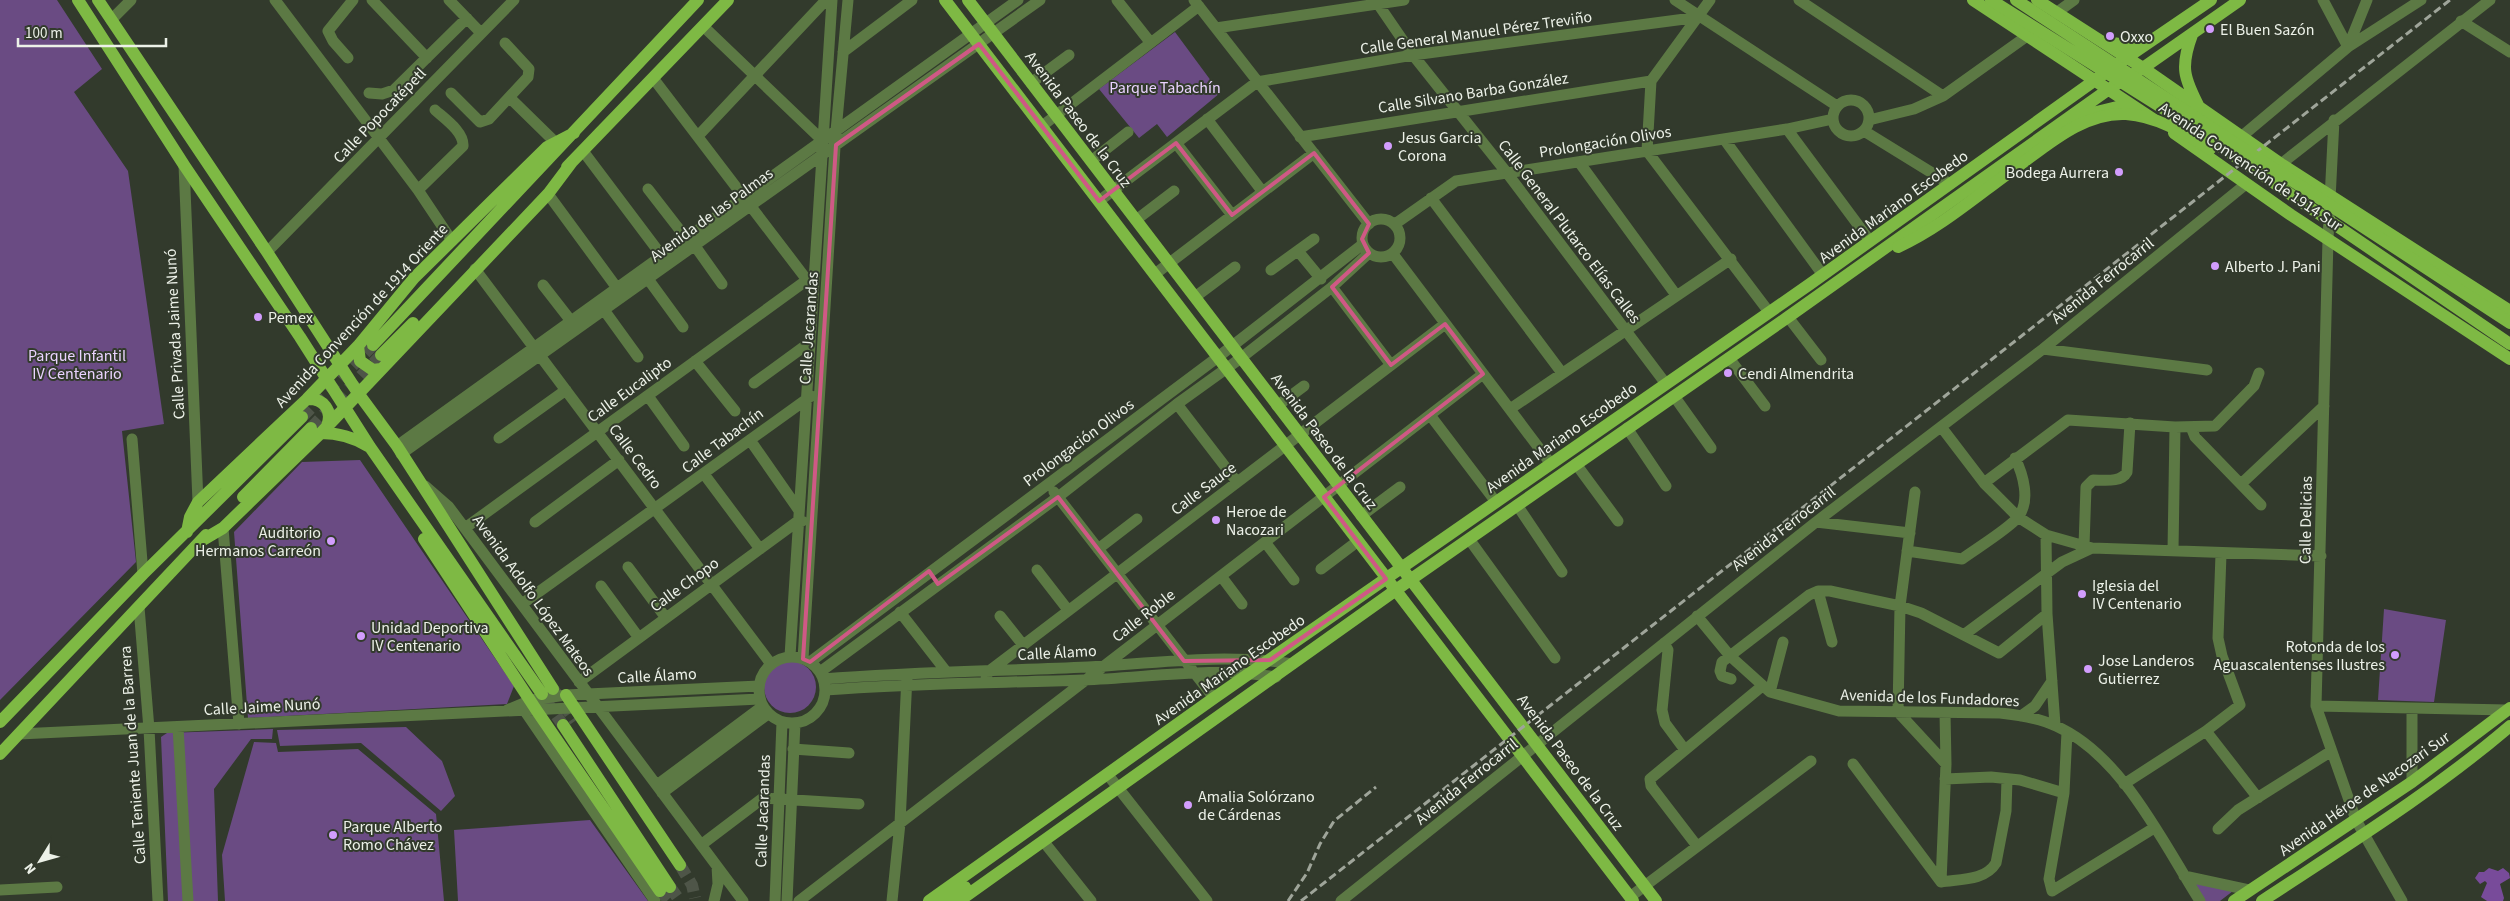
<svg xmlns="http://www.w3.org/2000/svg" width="2510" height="901" viewBox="0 0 2510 901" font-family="'Source Sans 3',sans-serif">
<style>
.green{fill:#6a4b83}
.water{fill:#784b9a}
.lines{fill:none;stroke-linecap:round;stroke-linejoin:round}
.major-tunnel{stroke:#4e5548;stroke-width:12;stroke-dasharray:12 6;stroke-linecap:butt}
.minor{stroke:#5c7944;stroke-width:11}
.major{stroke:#7eb944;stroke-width:12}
.rail{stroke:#9fa59a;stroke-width:3;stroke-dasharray:8 4;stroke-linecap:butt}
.major-bridge{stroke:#7eb944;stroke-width:12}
.marked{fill:none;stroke:#cf5985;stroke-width:4;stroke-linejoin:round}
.poi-dot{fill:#d29dfd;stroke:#323a2c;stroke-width:2}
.labels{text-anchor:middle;stroke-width:4;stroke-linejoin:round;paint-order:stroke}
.poi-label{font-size:16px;fill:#ecf1e8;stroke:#323a2c;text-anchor:start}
.street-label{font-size:16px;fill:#ecf1e8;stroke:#323a2c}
.park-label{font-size:16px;fill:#ead3ff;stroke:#323a2c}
</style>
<rect width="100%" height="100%" fill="#323a2c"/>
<path class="green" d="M0,0h57l45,69 -28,23 54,79 36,253 -42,7 14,131 -136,138z
M1175,32l45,61 -53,44 -10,-13 -18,14 -40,-49z
M360,460l154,226 -7,18 -259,14 -14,-186 68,-70z
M2384,609l62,11 -12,82 -56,-2z
M764 687a26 26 0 1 1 52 0a26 26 0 1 1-52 0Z
M406,727l36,34 13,35 -14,15 -80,-68 -81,3 -3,-16z
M273,729l-1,10h-21l-37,50 4,112h-50l-7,-164 6,-4z
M254,742l22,1 2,9 80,-3 78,65 8,87h-219l-3,-46z
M590,820l58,81h-190l-4,-71z
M2190,880l43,11 -13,10h-17z"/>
<path class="water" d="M2489,868l9,3 5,-3 6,5 1,5 -10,6 4,14 -1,3h-16l-6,-4 6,-14 -2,-2 -5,3 -5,-6 4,-6h5z"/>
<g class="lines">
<path class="major-tunnel" d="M302,417l71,-72
M311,428l70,-73
M553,689l22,32
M546,701l17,24
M680,865l12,20 3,13
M670,887l10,14
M660,891l10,10"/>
<path class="minor" d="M275,0l143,190 34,51
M372,0l55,58
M449,0l32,33
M1117,0l33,42
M1194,0l175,224
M1379,0l-1,4 35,51 94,118 159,211
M1675,0l162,106
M1710,0l-59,81 -4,70 122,161
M1799,0l144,96
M2323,0l25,47
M2056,13l18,-13
M111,20l20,-20
M2461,21l49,31
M703,26l119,114
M1216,28l188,-28
M2348,47l19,-47
M843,52l69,-52
M348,58l-15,-17 -5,-10 25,-31
M653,78l154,202
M1031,83l38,-28
M369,93l13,1 12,-4 73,-72
M451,93l29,29 9,-3 39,-42 1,-8 -24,-26
M510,98l45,44
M1833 118a18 18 0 1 1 36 0a18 18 0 1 1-36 0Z
M1207,119l55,72
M1869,120l45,-11 29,-13 84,-60
M2334,120l-6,119 -12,467 40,114 46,81
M1042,126l157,-120
M1787,129l83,112
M1864,131l86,53
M698,136l128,-136
M1300,137l351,-56
M2241,137l107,-90 73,-47
M1724,139l99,136
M1176,143l56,72
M583,151l79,105
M1091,161l37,-29
M1579,162l97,133
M2281,164l209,-164
M184,165l14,337
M648,189l38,49
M418,190l45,-44c1,-14 -18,-27 -28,-36
M548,194l69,94
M1431,198l131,175
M1099,201l158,-119 156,-27 287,-38
M1362 238a19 19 0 1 1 38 0a19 19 0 1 1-38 0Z
M1136,220l38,-29
M1395,224l61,-43 331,-52 46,-10
M695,246l27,38
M1298,251l23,28
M267,252l247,-252
M1393,254l158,210
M475,269l296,395
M1271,270l43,-31
M1155,274l159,-121
M648,279l35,48
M543,285l28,36
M1332,287l59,78
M1195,297l40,-30
M604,310l34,47
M1788,317l33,43
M2043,349l164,21
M1729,358l36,48
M695,361l40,50
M754,383l55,-40
M648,396l36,50
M1674,396l37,52
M1177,404l60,78
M1277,406l27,-20
M1510,409l221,-150
M1430,415l66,87
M2191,427l4,10 66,68
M1627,428l39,58
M1942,428l42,55 34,34 28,18 46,13 229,8
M499,438l67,-48
M132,439l11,135
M750,440l48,69
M397,446l621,-446
M401,454l639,-454
M1576,464l42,57
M704,474l56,75
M1984,483l84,-63 107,7 40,-1 39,-40 5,-13
M2241,484l83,-78
M425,486l24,21 294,394
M1054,492l160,206
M1915,492l-15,114 -2,106 48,52
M1517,505l45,67
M1361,516l39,-29
M535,522l84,-62
M1816,522l94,11
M223,528l16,196
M465,528l342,-248 7,1
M2046,535l1,79 8,111
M1469,539l86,119
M1265,542l29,38
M2084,546l2,-59 7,-7c11,0 28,3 34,-8l3,-49
M1098,549l39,-30
M1907,551l55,8c12,-9 48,-31 56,-42 13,-16 5,-43 -3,-59
M2173,551l2,-124
M628,567l38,51
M1321,569l37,-28
M1037,570l31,40
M1221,576l21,28
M601,586l38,52
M1818,591l14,51
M522,604l289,-208
M139,607l10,122 9,172
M900,612l45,58
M1000,616l23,29
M1697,616l33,40 40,36 69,19 161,2c19,2 39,5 56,13 66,29 107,117 144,175
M1965,634l97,-72 30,-14
M1664,643l4,7 -6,60 3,13 20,27
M790,656l42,-656
M759 690a33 33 0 1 1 66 0a33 33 0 1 1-66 0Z
M803,659l33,-528 12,-131
M810,662l408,-305 145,-113
M820,672l238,-175 119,-93 64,-46 91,-71 37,-34
M823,679c89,-7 177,-8 265,-12 66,-4 139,-14 204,-3
M1731,679l-9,-3 -2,-5 2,-9 87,-67 9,-4h12l70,15 21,7 78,40 48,-39
M579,682l219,-161h4
M985,682l3,-10 457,-348
M825,690c86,-7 172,-7 258,-10 64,-2 129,-14 193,-3
M1770,692l13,-50
M2316,706l191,4
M522,707l133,194
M507,710l24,-10 35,-5 193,-9
M2021,716l14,-10 17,-25
M178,727l10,174
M2206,731l52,67
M2067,732l-3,61 -15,86 3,12 102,-63
M19,734l741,-35
M793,749l56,4
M1853,764l88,118
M1108,775l99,126
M1945,779l46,-2 29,3 44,13
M2412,782v-72
M2124,784l82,-53 34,-26 -18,-49 -4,-18 3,-84
M657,785l106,-79
M662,793l106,-79
M2218,829l20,-19 92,-58
M1044,842l47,59
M701,845l62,-47 96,6
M1697,846l-46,-60 -1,-7 111,-92
M2184,876l65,14
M1941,882l5,-118 -1,-51
M1941,882c19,-3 44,-1 55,-19l10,-52 1,-32
M0,890l57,-3
M1630,897l181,-136
M714,901l4,-17 -1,-18
M775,901l7,-179
M787,901l8,-178
M799,901l684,-527
M892,901l8,-78 7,-147
M1341,901l475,-379 227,-173 203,-165"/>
<path class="major" d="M78,0l106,165 116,172 70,110 172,247
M98,0l169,252 91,141 39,53 156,243
M945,0l688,901
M968,0l688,901
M1973,0l180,119
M2037,0l106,68 138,96 229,147
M2192,35c-12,32 -8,43 7,72
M2105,42l22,3 20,-4
M2076,117l41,-10 18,1
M2174,133l117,82 219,144
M567,167l161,-167
M373,345l325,-345
M358,346l2,15 13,9 8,-1
M381,355l32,-32
M307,399c17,-1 26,12 20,27
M321,433c18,0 32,4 47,13
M243,497l68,-69
M187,532l3,-15 8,-15 109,-103 51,-53 56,-68 77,-76 56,-55 27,-14
M424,539l113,172 123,180
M201,541l22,-13 98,-95 227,-239 24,-32
M566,695l114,170
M0,722l143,-148 159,-157
M563,725l107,162
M0,754l206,-219
M929,901l285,-203 596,-414 316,-226 85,-58
M945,901l20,-14
M959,901l451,-321 378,-263 321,-228 34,-21 97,-68
M2234,901l178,-119 98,-74
M2262,901c85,-56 171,-109 248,-175"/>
<path class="rail" d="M1288,901l19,-28 13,-29 14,-23 42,-34
M1301,901l1149,-901"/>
<path class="major-bridge" d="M1991,0l192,121 327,223
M2016,0l494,323
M1898,247c44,-20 83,-55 123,-83 31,-23 65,-52 105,-50 31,2 58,19 84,35"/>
</g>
<path class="marked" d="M979,44l120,157 77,-58 56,72 82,-62 55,71 -7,15 7,14 -37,34 59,78 54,-41 38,50 -159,123 62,82 -116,81 -86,1 -126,-164 -120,87 -9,-13 -119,91 -7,-3 33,-514z"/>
<g class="poi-dot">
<circle cx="2210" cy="29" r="5"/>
<circle cx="2110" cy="36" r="5"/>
<circle cx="1388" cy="146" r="5"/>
<circle cx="2119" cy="172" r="5"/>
<circle cx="2215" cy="266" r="5"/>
<circle cx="258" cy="317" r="5"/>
<circle cx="1728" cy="373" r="5"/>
<circle cx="1216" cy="520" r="5"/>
<circle cx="331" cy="541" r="5"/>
<circle cx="2082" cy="594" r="5"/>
<circle cx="361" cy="636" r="5"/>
<circle cx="2395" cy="655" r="5"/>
<circle cx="2088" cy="669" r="5"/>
<circle cx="1188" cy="805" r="5"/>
<circle cx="333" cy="835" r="5"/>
</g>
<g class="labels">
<g class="poi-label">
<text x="2220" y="35">El Buen Sazón</text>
<text x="2120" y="42">Oxxo</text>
<text x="1398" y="143">Jesus Garcia<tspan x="1398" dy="18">Corona</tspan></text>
<text x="2109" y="178" text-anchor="end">Bodega Aurrera</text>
<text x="2225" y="272">Alberto J. Pani</text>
<text x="268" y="323">Pemex</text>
<text x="1738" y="379">Cendi Almendrita</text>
<text x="1226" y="517">Heroe de<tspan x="1226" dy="18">Nacozari</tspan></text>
<text x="321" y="538" text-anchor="end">Auditorio<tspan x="321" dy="18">Hermanos Carreón</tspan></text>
<text x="2092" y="591">Iglesia del<tspan x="2092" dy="18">IV Centenario</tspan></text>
<text x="371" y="633">Unidad Deportiva<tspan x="371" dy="18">IV Centenario</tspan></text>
<text x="2385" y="652" text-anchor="end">Rotonda de los<tspan x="2385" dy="18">Aguascalentenses Ilustres</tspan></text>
<text x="2098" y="666">Jose Landeros<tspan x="2098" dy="18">Gutierrez</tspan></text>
<text x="1198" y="802">Amalia Solórzano<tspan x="1198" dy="18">de Cárdenas</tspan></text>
<text x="343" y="832">Parque Alberto<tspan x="343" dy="18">Romo Chávez</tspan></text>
</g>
<g class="street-label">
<text transform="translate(1476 32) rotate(-8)" y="6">Calle General Manuel Pérez Treviño</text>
<text transform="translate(1473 92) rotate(-9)" y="6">Calle Silvano Barba González</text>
<text transform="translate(379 115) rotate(-46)" y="6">Calle Popocatépetl</text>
<text transform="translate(1079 119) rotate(53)" y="6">Avenida Paseo de la Cruz</text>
<text transform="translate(1605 141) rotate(-9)" y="6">Prolongación Olivos</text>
<text transform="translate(2251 166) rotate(34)" y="6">Avenida Convención de 1914 Sur</text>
<text transform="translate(1893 206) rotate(-36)" y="6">Avenida Mariano Escobedo</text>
<text transform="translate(711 214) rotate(-36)" y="6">Avenida de las Palmas</text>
<text transform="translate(1570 231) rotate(53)" y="6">Calle General Plutarco Elías Calles</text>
<text transform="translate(2102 280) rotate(-39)" y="6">Avenida Ferrocarril</text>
<text transform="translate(361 315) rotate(-47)" y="6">Avenida Convención de 1914 Oriente</text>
<text transform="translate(808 328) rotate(-86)" y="6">Calle Jacarandas</text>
<text transform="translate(174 334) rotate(-93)" y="6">Calle Privada Jaime Nunó</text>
<text transform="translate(629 389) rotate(-36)" y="6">Calle Eucalipto</text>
<text transform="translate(1561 437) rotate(-35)" y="6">Avenida Mariano Escobedo</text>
<text transform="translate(722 440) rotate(-37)" y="6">Calle Tabachín</text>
<text transform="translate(1325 441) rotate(53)" y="6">Avenida Paseo de la Cruz</text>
<text transform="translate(1078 442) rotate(-37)" y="6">Prolongación Olivos</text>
<text transform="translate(636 456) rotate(53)" y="6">Calle Cedro</text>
<text transform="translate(1203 488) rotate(-37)" y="6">Calle Sauce</text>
<text transform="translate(2305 520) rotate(-89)" y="6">Calle Delicias</text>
<text transform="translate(1783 528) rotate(-38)" y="6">Avenida Ferrocarril</text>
<text transform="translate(684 584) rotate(-36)" y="6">Calle Chopo</text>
<text transform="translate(534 595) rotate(54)" y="6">Avenida Adolfo López Mateos</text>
<text transform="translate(1143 615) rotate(-38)" y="6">Calle Roble</text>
<text transform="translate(1057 652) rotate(-3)" y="6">Calle Álamo</text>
<text transform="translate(1229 669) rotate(-35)" y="6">Avenida Mariano Escobedo</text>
<text transform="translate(657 675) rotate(-3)" y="6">Calle Álamo</text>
<text transform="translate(1930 697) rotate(2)" y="6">Avenida de los Fundadores</text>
<text transform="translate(262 706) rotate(-3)" y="6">Calle Jaime Nunó</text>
<text transform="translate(132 755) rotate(-94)" y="6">Calle Teniente Juan de la Barrera</text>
<text transform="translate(1571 762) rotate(53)" y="6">Avenida Paseo de la Cruz</text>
<text transform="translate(1466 781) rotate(-39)" y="6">Avenida Ferrocarril</text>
<text transform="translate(2364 793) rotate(-35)" y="6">Avenida Héroe de Nacozari Sur</text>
<text transform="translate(762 811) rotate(-88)" y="6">Calle Jacarandas</text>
</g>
<g class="park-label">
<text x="1165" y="93">Parque Tabachín</text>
<text x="77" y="361">Parque Infantil<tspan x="77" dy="18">IV Centenario</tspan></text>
</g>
</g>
<g transform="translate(40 861) rotate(233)" stroke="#323a2c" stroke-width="4" paint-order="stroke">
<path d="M0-4L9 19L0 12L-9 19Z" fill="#ecf1e8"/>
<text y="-8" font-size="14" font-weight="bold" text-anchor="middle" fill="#ecf1e8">N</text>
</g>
<path d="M18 38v8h148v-8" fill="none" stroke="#ecf1e8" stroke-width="2.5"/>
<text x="25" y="38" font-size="15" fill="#ecf1e8" stroke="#323a2c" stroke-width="4" paint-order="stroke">100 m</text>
</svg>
